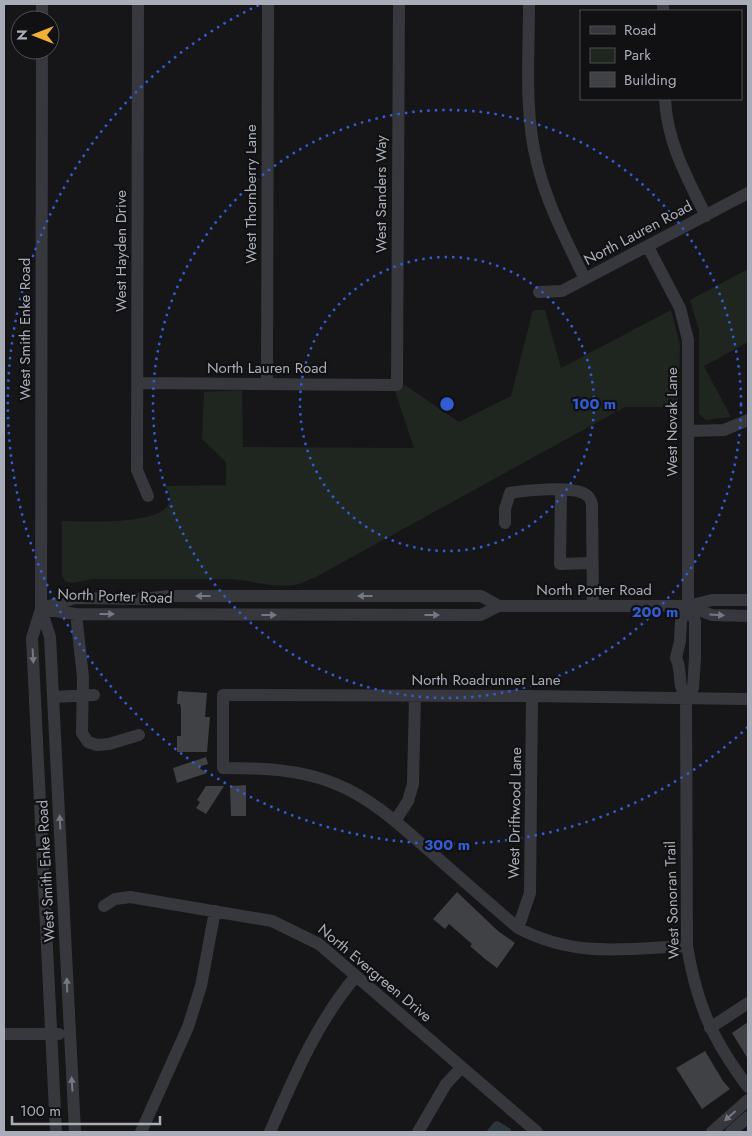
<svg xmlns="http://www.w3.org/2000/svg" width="752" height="1136" viewBox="0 0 752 1136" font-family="Jost,sans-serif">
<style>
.green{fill:#1e261f}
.water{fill:#2c353c}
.building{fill:#404145}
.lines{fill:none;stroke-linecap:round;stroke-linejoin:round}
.minor{stroke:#37383d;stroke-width:12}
.oneway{fill:#757881}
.ring{fill:none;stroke:#325cd3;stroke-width:2.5;stroke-dasharray:2.5 5}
.labels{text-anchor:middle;stroke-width:4.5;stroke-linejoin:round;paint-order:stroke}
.street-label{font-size:15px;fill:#a8adb8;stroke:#111113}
.centre{fill:#325cd3;stroke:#111113;stroke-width:2.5}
.ring-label{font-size:15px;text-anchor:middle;font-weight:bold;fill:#325cd3;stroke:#111113;stroke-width:4.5;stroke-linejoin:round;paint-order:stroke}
</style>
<rect width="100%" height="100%" fill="#161618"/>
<path class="green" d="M748,269v73l-44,24 27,51 -25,3 -7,-6v-84l-9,-30z
M533,310h12l16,58 110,-58 9,35 -2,62h-53l-311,171c-6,2 -13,6 -19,7 -22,3 -44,-5 -65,-6h-138l-19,4 -7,-1 -4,-6v-55c19,0 132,8 103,-35l61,-1v-23l-24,-23 2,-47 38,-2 1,57 171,1 -19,-57 10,-6 54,37 52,-26z"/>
<path class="water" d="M498,1121l13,8v3h-25l8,-10z"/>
<path class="building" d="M178,691l29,2 -2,24h5l-3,35h-30v-16h4v-27l-1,-5h-3z
M206,757l2,7 -10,3 9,6 -30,10 -4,-15z
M246,785v31h-15l-1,-30z
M206,786h18l-18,28 -10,-6 4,-6 -3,-2z
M457,892l41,39 17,12 -18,25 -12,-9 -15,-13 2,-2 -23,-20 -4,5 -12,-10z
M748,1022v37l-16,-26z
M705,1051l18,30 7,8 -28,20 -26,-41z"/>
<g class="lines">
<path class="minor" d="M42,4v16
M138,4l-1,466 11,26
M529,4c0,52 -5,108 8,159 10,41 30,79 48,116
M663,4v7
M42,50l-1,559 -9,29 24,494
M665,99c2,43 22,79 41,117
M648,247l32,61 8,32v266l7,15v37l-2,30 -7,9 1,249c10,59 25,93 61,141
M539,292l23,-1 186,-98
M137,383l260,2 2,-381
M267,384l1,-380
M688,431l36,-1 24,-10
M561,491l-1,73 32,-1
M505,523v-14l5,-16c16,-3 62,-7 75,1 4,2 6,6 7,10l1,102
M688,606l24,9 36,1
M43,608l32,-10 69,1 24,-3h313l18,10
M41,609l35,5 405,1 18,-9h189l24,-6h36
M41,609l9,28 25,495
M76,614l7,63 -1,56 6,9 9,3 12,-1 30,-9
M53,697l41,-2
M686,697c-10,-14 -3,-25 -10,-39l4,-17 1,-20 7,-15
M395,821l13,-20 5,-17 2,-88
M104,906l11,-7 15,-2 142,24 47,23 218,188
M518,928l12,-35 2,-197
M687,946c-62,3 -112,12 -169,-18 -29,-25 -58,-50 -86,-75 -30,-26 -59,-54 -96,-69 -36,-15 -74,-16 -113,-16v-73l309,1 216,3
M710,1028l38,-25
M4,1034h55
M141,1132l47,-105 13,-41 14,-75
M270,1132c24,-55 47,-110 86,-156
M418,1132l28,-48 15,-16
M712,1132l36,-32
M731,1132l17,-15"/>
</g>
<defs><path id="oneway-solid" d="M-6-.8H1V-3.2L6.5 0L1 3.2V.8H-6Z" transform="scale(1.25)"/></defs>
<g class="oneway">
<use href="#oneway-solid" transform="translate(203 596) rotate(-180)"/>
<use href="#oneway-solid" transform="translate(365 596) rotate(-180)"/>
<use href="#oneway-solid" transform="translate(107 614)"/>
<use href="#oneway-solid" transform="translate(269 615)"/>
<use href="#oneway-solid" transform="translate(432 615)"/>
<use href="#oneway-solid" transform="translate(717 615) rotate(4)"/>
<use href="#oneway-solid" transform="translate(33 656) rotate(87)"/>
<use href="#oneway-solid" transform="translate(60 822) rotate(-93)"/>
<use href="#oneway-solid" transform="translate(67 985) rotate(-92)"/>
<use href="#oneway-solid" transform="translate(72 1084) rotate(-94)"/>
<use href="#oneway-solid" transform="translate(730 1116) rotate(139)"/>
</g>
<g class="ring">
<circle cx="447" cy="404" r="147"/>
<circle cx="447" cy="404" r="294"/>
<path d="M748 727A441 441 0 1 1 261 4"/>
</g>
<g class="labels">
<g class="street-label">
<text transform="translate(251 194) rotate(-90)" y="5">West Thornberry Lane</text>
<text transform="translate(381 194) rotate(-90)" y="5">West Sanders Way</text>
<text transform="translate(638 233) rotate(-28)" y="5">North Lauren Road</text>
<text transform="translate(121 251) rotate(-90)" y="5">West Hayden Drive</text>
<text transform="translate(25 329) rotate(-90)" y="5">West Smith Enke Road</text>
<text x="267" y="373">North Lauren Road</text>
<text transform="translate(672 422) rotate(-90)" y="5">West Novak Lane</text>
<text x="594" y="595">North Porter Road</text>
<text transform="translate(115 596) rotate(2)" y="5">North Porter Road</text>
<text x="486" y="685">North Roadrunner Lane</text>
<text transform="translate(515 813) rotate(-89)" y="5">West Driftwood Lane</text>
<text transform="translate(46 871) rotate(-93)" y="5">West Smith Enke Road</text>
<text transform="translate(672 900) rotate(-92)" y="5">West Sonoran Trail</text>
<text transform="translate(375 973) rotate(40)" y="5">North Evergreen Drive</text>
</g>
</g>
<circle cx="447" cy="404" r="8" class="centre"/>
<g class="ring-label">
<text x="594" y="409">100 m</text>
<text x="655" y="617">200 m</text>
<text x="447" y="850">300 m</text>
</g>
<rect width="752" height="1136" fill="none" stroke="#a8adb8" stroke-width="10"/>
<rect x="580" y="10" width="162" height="90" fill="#111113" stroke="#4d4f55"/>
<rect x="590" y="26" width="25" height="8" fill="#37383d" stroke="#4d4f55"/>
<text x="624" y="35" font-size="15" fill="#a8adb8">Road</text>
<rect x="590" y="48" width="25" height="15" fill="#1e261f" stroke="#4d4f55"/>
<text x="624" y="60" font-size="15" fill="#a8adb8">Park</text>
<rect x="590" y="72" width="25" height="15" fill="#404145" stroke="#4d4f55"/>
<text x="624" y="85" font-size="15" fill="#a8adb8">Building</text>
<g transform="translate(35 35) rotate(270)"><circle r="24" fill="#111113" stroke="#4d4f55"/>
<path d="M0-4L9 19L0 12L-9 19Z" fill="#f2b134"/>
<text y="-8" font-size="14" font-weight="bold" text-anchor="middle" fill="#a8adb8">N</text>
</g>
<path d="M12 1116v8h148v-8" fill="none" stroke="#a8adb8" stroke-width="2.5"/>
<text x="20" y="1116" font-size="15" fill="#a8adb8" stroke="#111113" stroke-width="4" paint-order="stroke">100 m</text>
</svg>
